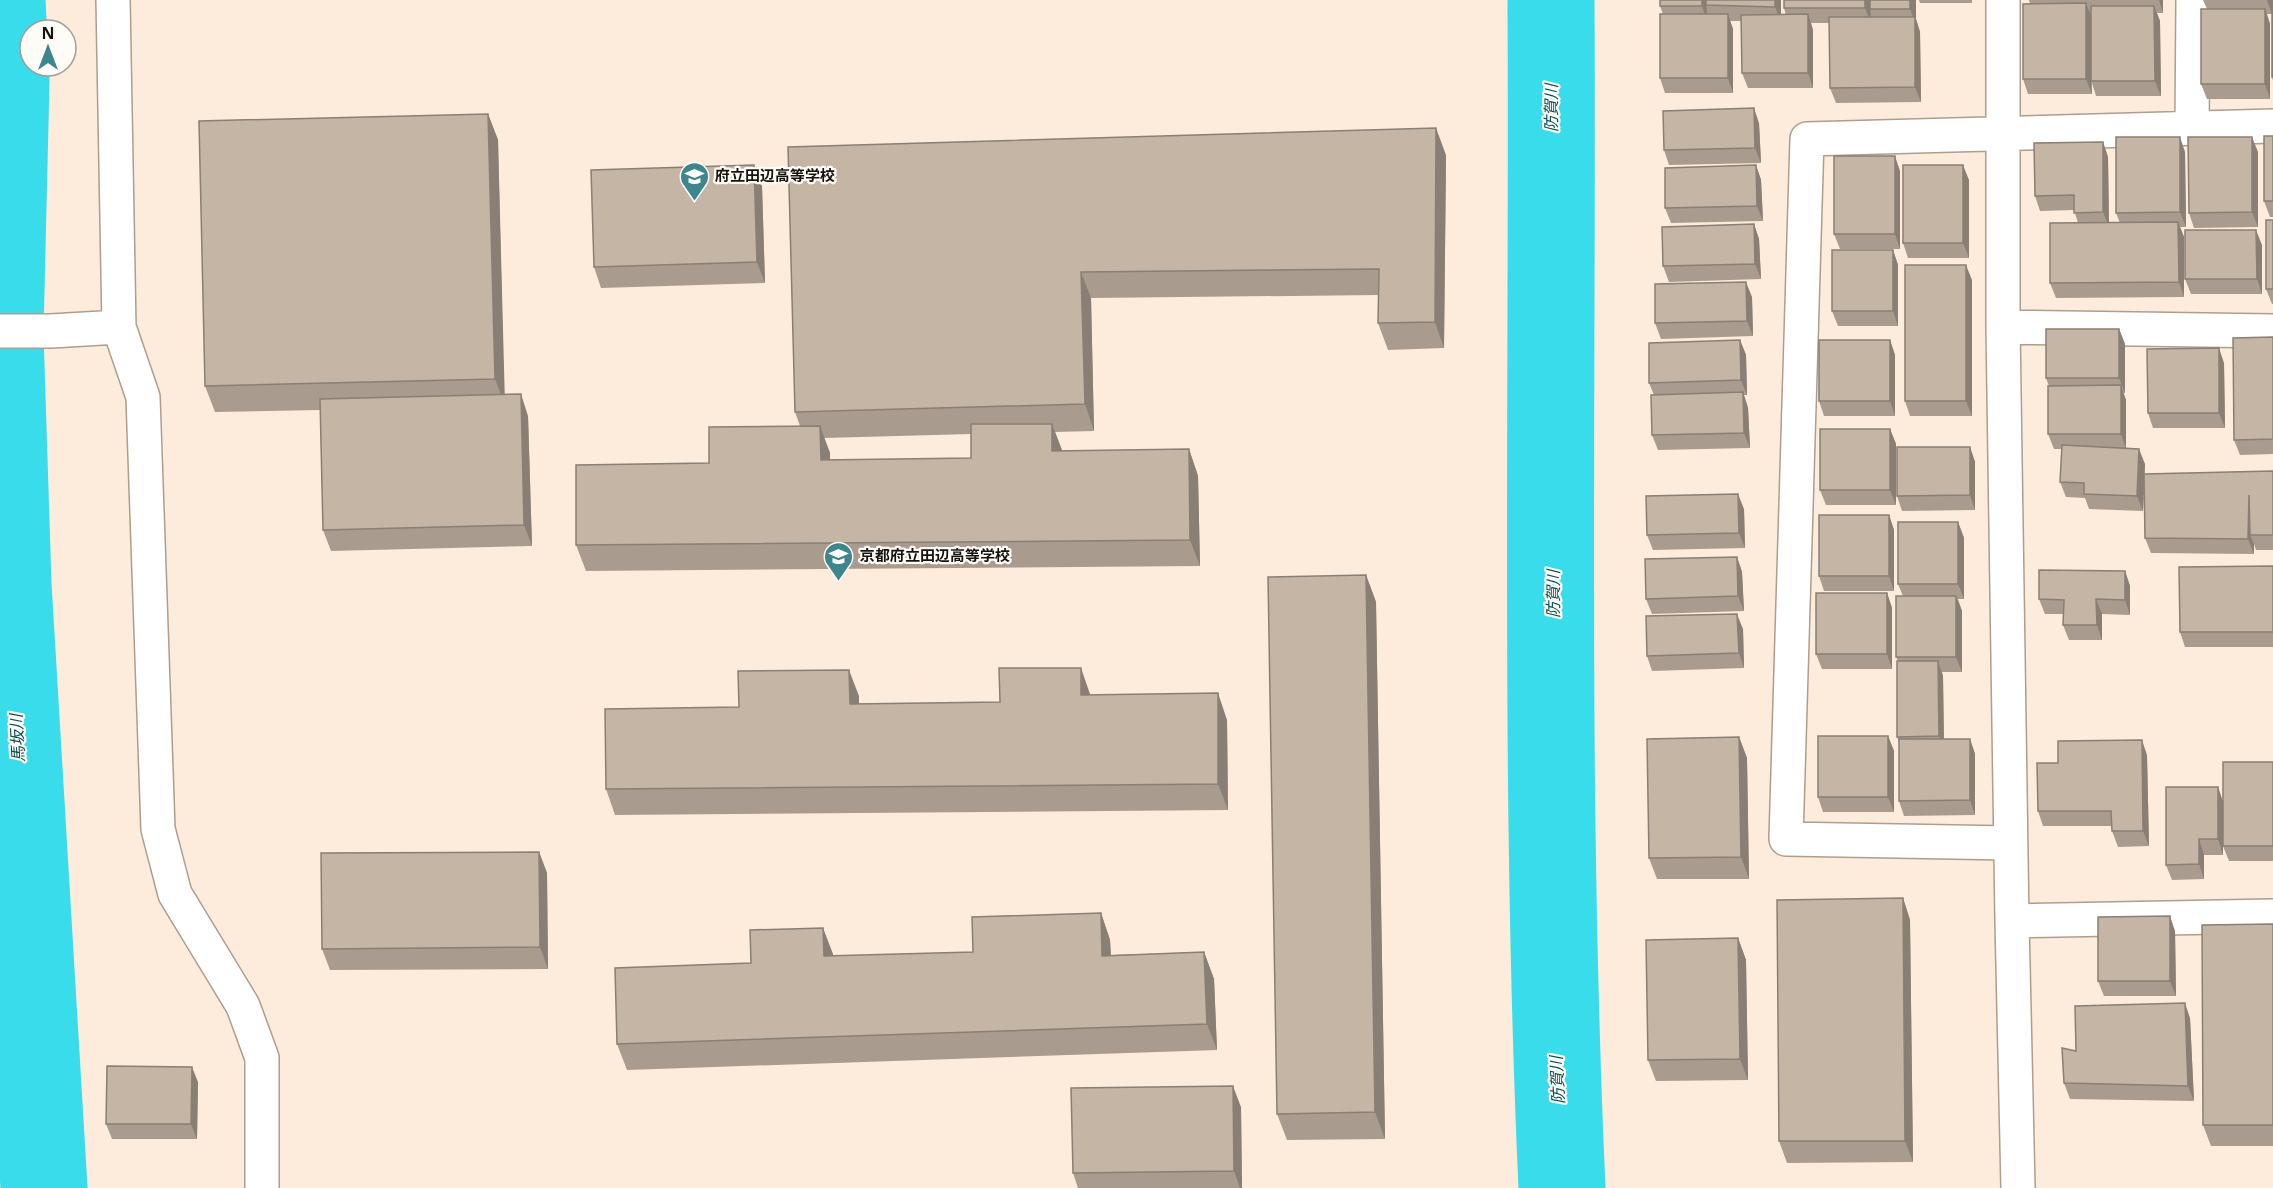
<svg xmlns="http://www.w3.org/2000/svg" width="2273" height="1188" viewBox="0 0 2273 1188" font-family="'Noto Sans','Noto Sans JP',sans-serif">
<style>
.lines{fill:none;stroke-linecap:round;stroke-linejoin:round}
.river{stroke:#39dceb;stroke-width:87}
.minor-casing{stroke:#ad9e8e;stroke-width:36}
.minor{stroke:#fff;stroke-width:33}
.wall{fill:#a99c8e;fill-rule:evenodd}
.shaded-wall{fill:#897f74}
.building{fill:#c4b5a5;stroke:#897f74;stroke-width:1.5}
.labels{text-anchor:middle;stroke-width:4.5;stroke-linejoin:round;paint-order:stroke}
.poi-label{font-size:15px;font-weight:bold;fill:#17120c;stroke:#fffcf8;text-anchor:start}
.water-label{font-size:16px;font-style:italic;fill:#054d53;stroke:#fffcf8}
</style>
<rect width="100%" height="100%" fill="#fdecdb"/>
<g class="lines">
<path class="river" d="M2,0l4,81 -6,252 8,251 36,604
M1551,0c2,396 -7,792 11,1188"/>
<defs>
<path id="minor" d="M113,0l6,327 24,70 15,432 17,65 68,112 19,52v130
M2003,0v327
M2192,127l1,-127
M0,331h51l68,-4
M2010,843l-224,-4 21,-700 466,-13
M2012,921l261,-5
M2018,1188l-6,-267 -9,-594 270,4"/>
</defs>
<use href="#minor" class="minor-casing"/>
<use href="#minor" class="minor"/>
</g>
<path class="wall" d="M1781,0v15h5l-2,-7v-8h132v19l4,13 1,70 -85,1 -6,-15 -1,-65h-18l2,7v58h-65l-6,-15 -1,-52h-11l3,8v64h-68l-5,-15 3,-64 -3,-8z
M1919,0h53v3h-52z
M2029,0h134v13h-6l3,8 1,75h-65l-4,-13v11h-64l-5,-15 7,-75z
M2203,0h70v81l-1,-4v-63h-5l3,10v75h-63l-6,-15 6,-75z
M488,114l10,26 6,255 24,21 4,130 -201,5 -8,-21 -3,-120 -105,2 -10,-26z
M1759,123l2,40 -92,2 -5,-15z
M2273,136v81h-3l-6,-16z
M2103,142l5,15 1,66h11l-4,-10 69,-61 1,75h-6l4,10v60l-128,1 -6,-15 28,-60 -4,-13 -34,1 -5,-15z
M788,147l658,8 -2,193 -56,2 -10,-27 1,-28 -288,3 3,133 -39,1 7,19 127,-2 9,27 2,90 -614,5 -10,-26 224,-119 -5,-14zM971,434v24l-141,2v-7l-6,-15z
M2258,152v75l-64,1 -5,-15z
M1756,165l5,15 2,41 -92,2 -6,-15z
M1900,171v78h-60l-6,-15z
M1969,180v78h-61l-5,-15z
M762,186l3,97 -164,5 -7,-21z
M2273,220v84h-1l-6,-15z
M1754,224l5,15 2,40 -92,3 -6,-16z
M2262,245v49h-71l-6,-15z
M1893,250l5,15v61h-60l-6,-15z
M1972,280v136h-62l-5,-15z
M1752,297l1,39 -92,3 -6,-16z
M2119,329l6,15v49h-2l3,7v48l19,16 -2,47 -54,-2 -4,-11 -19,-1 -6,-15 2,-33h-8l-6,-15 1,-48 -3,-8z
M2273,337v117l-33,1 -6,-15z
M1740,340l6,15 1,40h-3l4,13 2,40 -92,2 -6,-15 2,-40 -5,-12z
M1890,340l5,15v61h-71l-5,-15z
M2224,363l1,65h-72l-5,-15z
M1890,429l6,15v61h-70l-6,-15z
M1970,447l5,15v48l-73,1 -5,-15z
M2273,471v79h-17l-2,-6v10l-103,-1 -6,-15z
M1744,509l1,39 -92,2 -6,-15z
M1889,515l5,15v61h-70l-5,-15z
M1958,522l6,16v61h-6l4,12v61h-20l1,4 1,63h26l5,15v61l-71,1 -5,-15v-59l-2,-5 1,-76 -2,-4 7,-61 -5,-12z
M1737,557l5,15 2,39 -92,3 -6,-15z
M2273,566v81h-88l-5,-15z
M2125,571l5,15v29l-28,-1v26h-33l-6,-15v-11h-18l-6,-15z
M1366,575l10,27 9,537 -98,1 -10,-26z
M1887,593l5,15v61h-70l-6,-15z
M1743,629l1,39 -92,3 -5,-15z
M1090,695l137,25 1,90 -613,5 -9,-26 253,-93v8l141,-2z
M1888,736l6,15v61h-71l-5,-15z
M1739,737l8,21 2,121h-92l-8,-21z
M2147,755l2,91 -31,1 -6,-16v-5h-69l-5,-15 20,-48z
M2273,762v99h-44l-6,-15v9h-19v24l-32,1 -6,-15 52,-78 5,15z
M539,852l8,21 1,96 -218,1 -8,-21z
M1903,898l7,22 3,242 -126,1 -8,-22z
M1101,913l9,27 1,15 93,-3 10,27 3,71 -590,20 -10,-26 134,-81 72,-35 10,28 140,-4z
M2273,924v222h-62l-8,-21z
M2175,931l1,65h-72l-6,-15z
M1738,938l8,22 2,120 -92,1 -8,-21z
M2190,1018l4,83 -124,-2 -6,-16z
M198,1082l-1,57h-85l-6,-15z
M1241,1107l1,81h-164l-5,-15z"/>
<path class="shaded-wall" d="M1702,0h5l-1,5 1,4v12l-5,-15z
M1775,0h6v22l-6,-15z
M1865,0h5l1,23 -6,-15z
M1910,0h6v19l4,13 1,70 -6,-15v-65l-5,-13z
M2159,0h4v13z
M2267,0h5v14z
M2086,3l6,15 -1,63 1,13 -6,-15z
M2154,6l6,15 1,75 -6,-15z
M2265,9l5,15v75l-5,-15z
M1728,14l5,15v64l-5,-15z
M1808,14l5,16v58l-5,-15z
M1754,108l5,15 2,40 -6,-15z
M488,114l10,26 7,265 -10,-26z
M1436,128l10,27 -2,193 -9,-26z
M2180,137l5,15 1,75 -6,-15z
M2252,137l6,15v75l-6,-15z
M2103,142l5,15 1,70 -6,-15z
M1895,156l5,15v78l-5,-15z
M754,165l8,21 3,97 -8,-21z
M1756,165l5,15 2,41 -6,-15z
M1963,165l6,15v78l-6,-15z
M2178,222l6,15v60l-5,-15z
M1754,224l5,15 2,40 -6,-15z
M2256,230l6,15v49l-5,-15z
M1893,250l5,15v61l-5,-15z
M1966,265l6,15v136l-6,-15z
M1081,272l10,26 3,133 -9,-27z
M1746,282l6,15 1,39 -6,-15z
M2119,329l6,15v49l-6,-15z
M1740,340l6,15 1,40 -6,-15z
M1890,340l5,15v61l-5,-15z
M2219,348l5,15 1,65 -6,-15z
M2121,385l5,15v49l-5,-15z
M1743,392l5,16 2,40 -6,-15z
M521,394l7,22 4,130 -8,-21z
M1052,424l10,26v27l-10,-26z
M820,426l10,27v33l-9,-26z
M1890,429l6,15v61l-6,-15z
M1970,447l5,15v48l-5,-15z
M1189,449l9,27 2,90 -10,-26z
M2139,449l6,15 -2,47 -6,-15z
M1738,494l6,15 1,39 -6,-15z
M2249,495l1,40 4,9v10l-6,-15z
M1889,515l5,15v61l-5,-15z
M1958,522l6,16v61l-6,-15z
M1737,557l5,15 2,39 -6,-15z
M2125,571l5,15v29l-5,-15z
M1366,575l10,27 9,537 -10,-27z
M1887,593l5,15v61l-5,-15z
M1956,596l6,15v61l-6,-15z
M2096,599l6,15v26l-5,-15z
M1737,614l6,15 1,39 -5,-15z
M1938,661l5,15 1,75 -5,-15z
M1081,668l9,26 1,27 -10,-26z
M849,670l10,26v34l-9,-26z
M1218,693l9,27 1,90 -10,-26z
M1888,736l6,15v61l-6,-15z
M1739,737l8,21 2,121 -8,-22z
M1970,739l5,15v61l-5,-15z
M2142,740l5,15 2,91 -6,-15z
M2218,787l5,15v53l-5,-16z
M2199,839l5,16v24l-5,-15z
M539,852l8,21 1,96 -8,-22z
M1903,898l7,22 3,242 -8,-21z
M1101,913l9,27 2,42 -10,-26z
M2170,916l5,15 1,65 -6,-15z
M823,928l10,26 1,29 -10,-27z
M1738,938l8,22 2,120 -8,-21z
M1204,952l10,27 3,71 -10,-26z
M2185,1003l5,15 4,83 -6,-15z
M192,1067l6,15 -1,57 -6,-15z
M1233,1086l8,21 1,81h-2l-6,-17z"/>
<path class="building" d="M1660,0h42v6h-42z
M1706,0h69v7l-69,-2z
M1784,0h81v8h-81z
M1870,0h40v9h-40z
M2272,0h1v77h-1z
M2086,3v76h-63v-75z
M2091,6h63l1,75h-64z
M2201,9h64v75h-64z
M1660,14h68v64h-68z
M1808,14v59h-66l-1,-58z
M1829,17h86v70l-85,1z
M1754,108l1,40 -91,2 -1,-39z
M488,114l7,265 -290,7 -6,-265z
M1436,128l-1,194 -57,1 1,-54 -298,3 4,132 -290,8 -7,-265z
M2264,136h9v65h-9z
M2116,137h64v75l-64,1z
M2188,137h64v75l-63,1z
M2103,142v70l-29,1v-18l-39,1 -1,-53z
M1834,156h61v78h-61z
M754,165l3,97 -163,5 -3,-97z
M1756,165l1,41 -92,2v-40z
M1903,165h60v78h-60z
M2266,220h7v69h-7z
M2178,222l1,60 -129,1v-60z
M1754,224l1,40 -92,2 -1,-39z
M2185,230h71l1,49h-72z
M1832,250h61v61h-61z
M1905,265h61v136h-61z
M1746,282l1,39 -92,2v-39z
M2046,329h73v49h-73z
M2273,337v102l-39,1 -1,-102z
M1740,340l1,40 -92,3v-40z
M1819,340h71v61h-71z
M2219,348v65h-71l-1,-64z
M2121,385v49h-73v-48z
M1743,392l1,41 -92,2 -1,-40z
M521,394l3,131 -201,5 -3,-131z
M971,424h81v27l137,-2 1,91 -614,5v-80l133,-2v-36l111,-1 1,34 150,-2z
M1820,429h70v61h-70z
M2062,445l77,4 -2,47 -53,-2v-11l-24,-1z
M1897,447h73v48l-73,1z
M2273,471v64h-23l-1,-40 -1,44 -103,-1 -1,-64z
M1738,494l1,39 -92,2 -1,-39z
M1819,515h70v61h-70z
M1898,522h60v62h-60z
M1737,557l1,39 -92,3 -1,-40z
M2273,566v66h-93l-1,-65z
M2039,570l86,1v29l-29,-1 1,26h-34l1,-25 -25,-1z
M1366,575l9,537 -98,2 -9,-537z
M1816,593h71v61h-71z
M1896,596h60v61h-60z
M1737,614l2,39 -92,3 -1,-40z
M1897,661h41l1,75 -42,1z
M999,668h82v27l137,-2v91l-612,5 -1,-80 134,-2 -1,-36 111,-1 1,34 150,-2z
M1818,736h70v61h-70z
M1739,737l2,120 -92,1 -2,-119z
M1899,739h71v61l-71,1z
M2142,740l1,91h-31l-1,-20h-73l-1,-48h21v-22z
M2223,762h50v84h-50z
M2166,787h52v52h-19v25l-33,1z
M539,852l1,95 -218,2 -1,-96z
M1903,898l2,243h-126l-2,-241z
M1101,913l1,43 102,-4 3,72 -590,20 -2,-76 136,-5 -1,-33 73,-2 1,28 149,-4 -1,-35z
M2170,916v65h-72v-64z
M2273,924v201h-70l-1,-200z
M1738,938l2,121 -92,1 -2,-120z
M2185,1003l3,83 -124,-3 -2,-35 14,3 -1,-45z
M107,1066l85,1 -1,57h-85z
M1233,1086l1,85 -161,2 -2,-85z"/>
<defs>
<symbol id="school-pin" viewBox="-11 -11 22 30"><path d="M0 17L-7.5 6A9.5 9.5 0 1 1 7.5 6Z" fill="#3e868d" stroke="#fffcf8"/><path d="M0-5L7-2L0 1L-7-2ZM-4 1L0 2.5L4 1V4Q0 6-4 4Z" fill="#fff"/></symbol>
</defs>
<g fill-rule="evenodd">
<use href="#school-pin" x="678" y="160" width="33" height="45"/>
<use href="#school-pin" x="822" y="540" width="33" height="45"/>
</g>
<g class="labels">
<g class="poi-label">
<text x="715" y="181">府立田辺高等学校</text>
<text x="860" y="561">京都府立田辺高等学校</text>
</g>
<g class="water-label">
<text transform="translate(1551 108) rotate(-90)" y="6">防賀川</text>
<text transform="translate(1553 594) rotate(-90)" y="6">防賀川</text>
<text transform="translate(17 738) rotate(-93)" y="6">馬坂川</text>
<text transform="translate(1557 1080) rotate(-93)" y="6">防賀川</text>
</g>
</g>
<g transform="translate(48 48)"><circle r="28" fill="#fffcf8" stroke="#a29e9a" stroke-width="1.5"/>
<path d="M0-4.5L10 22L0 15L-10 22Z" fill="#3e868d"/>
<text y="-9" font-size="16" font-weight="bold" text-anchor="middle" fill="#17120c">N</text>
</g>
</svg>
